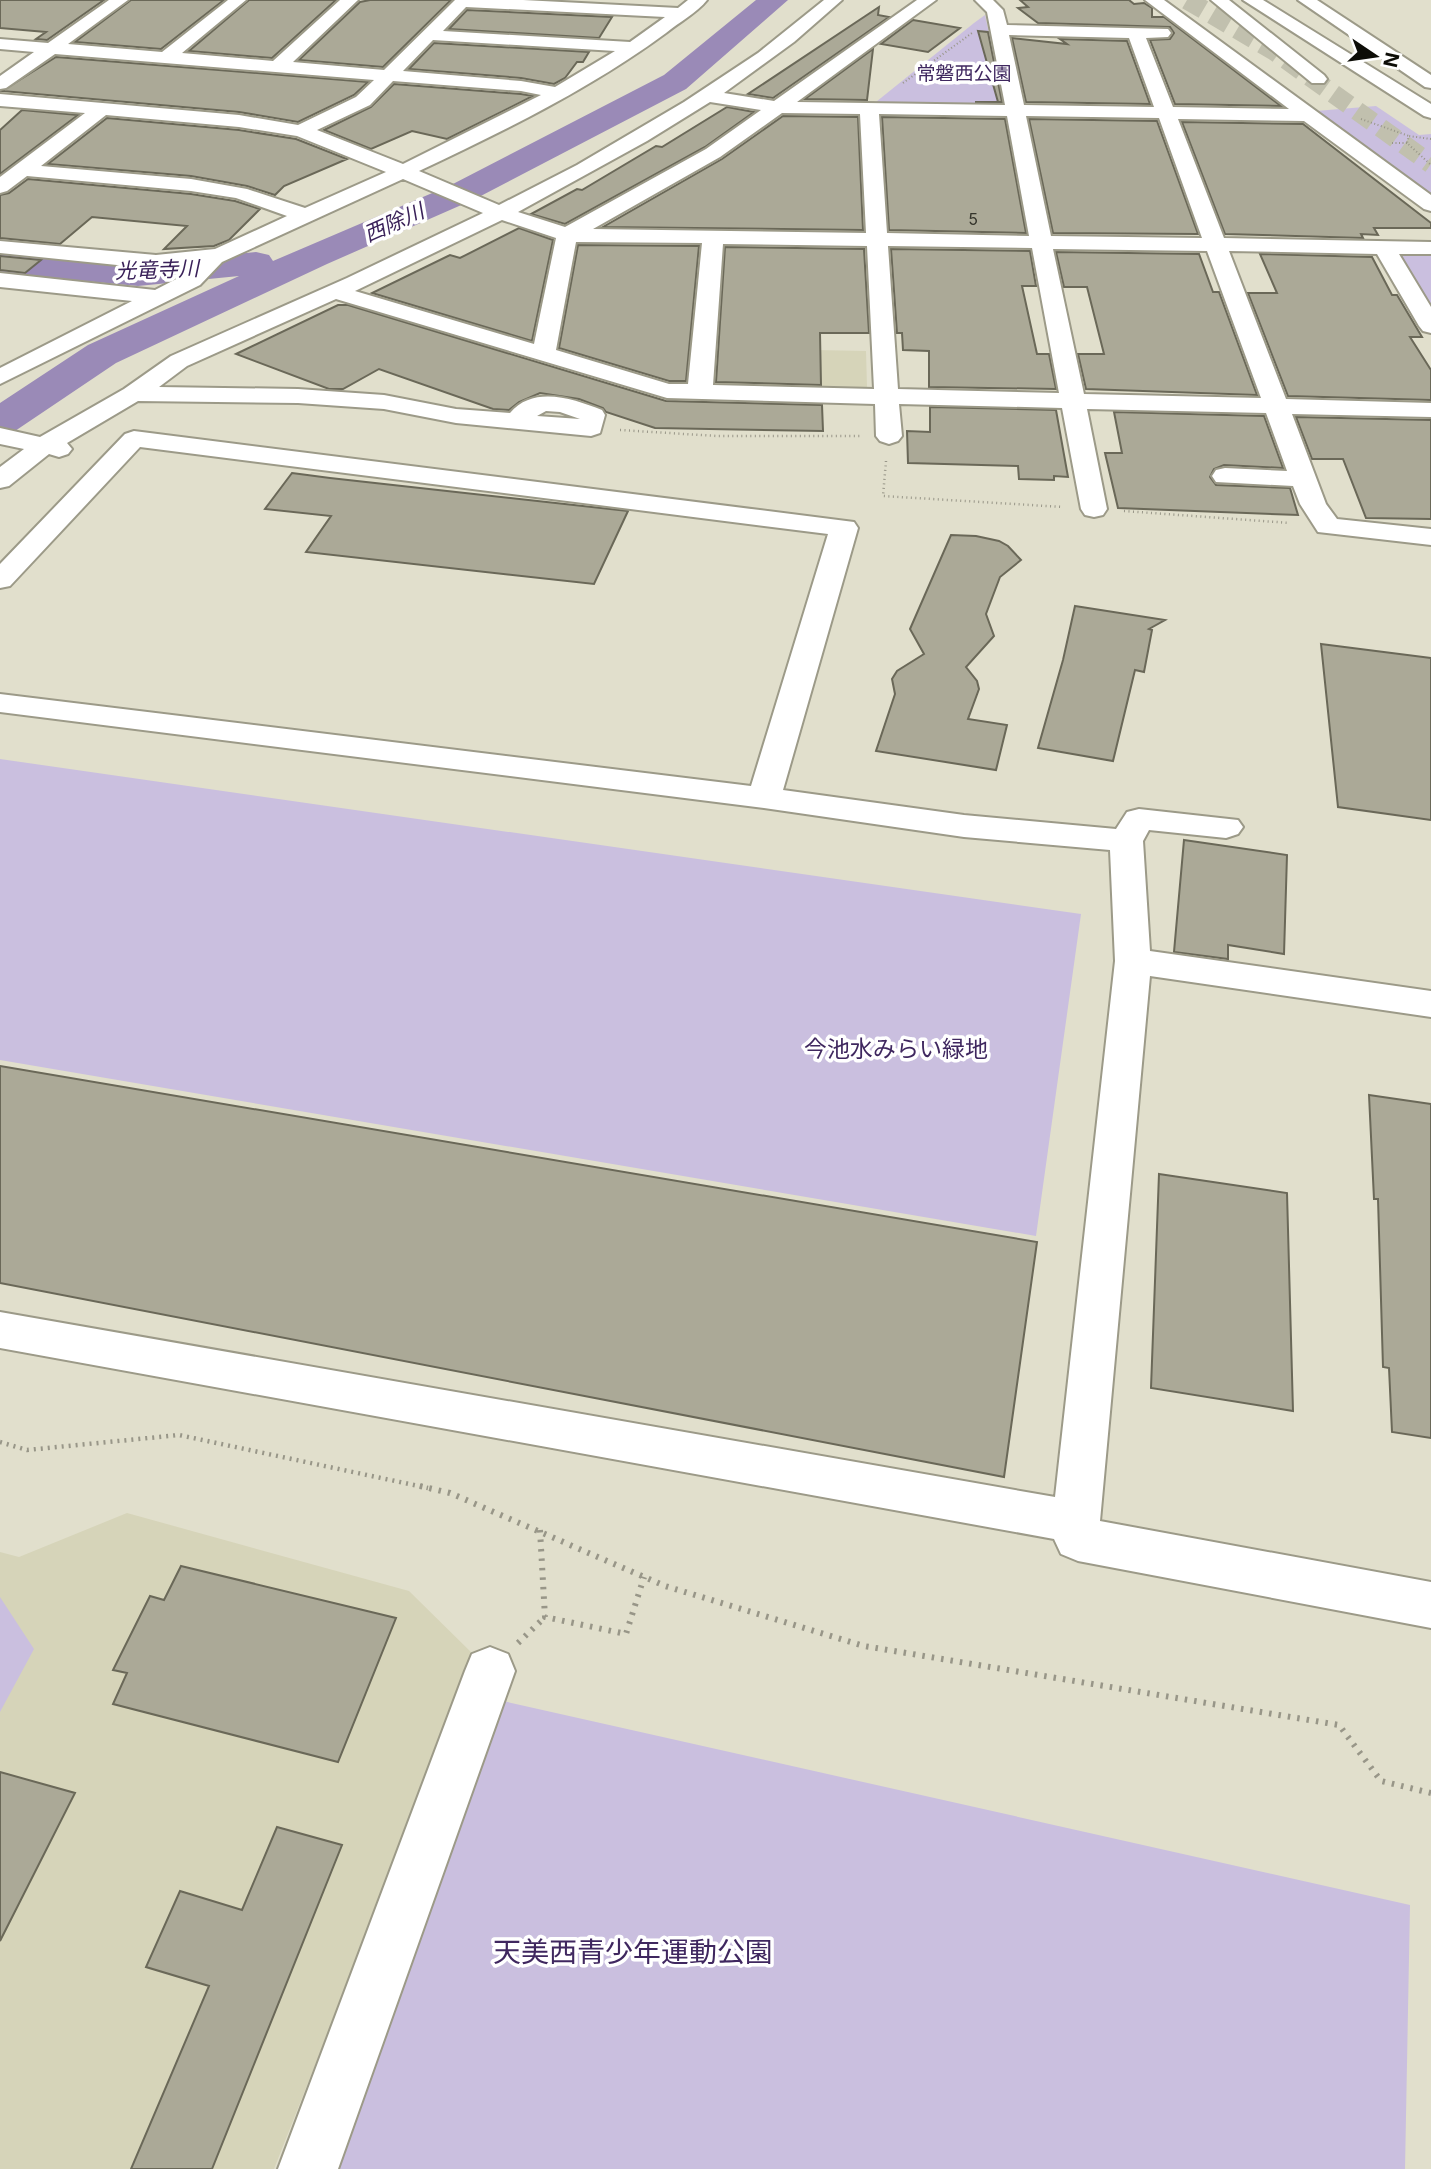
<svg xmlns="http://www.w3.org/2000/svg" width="1431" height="2169" viewBox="0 0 1431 2169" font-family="Inter,'Noto Sans JP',sans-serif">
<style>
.built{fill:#d6d4b9}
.green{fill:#cabfdf}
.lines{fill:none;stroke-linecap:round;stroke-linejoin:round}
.river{fill:#9a8ab7;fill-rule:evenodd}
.building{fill:#aba997;stroke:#6a6858;stroke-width:2}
.highway-tunnel{stroke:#c1c0ae;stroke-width:19;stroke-dasharray:19 10;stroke-linecap:butt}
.minor-casing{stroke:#9c9a88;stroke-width:4}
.highway-casing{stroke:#9c9a88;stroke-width:4}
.path-far3{stroke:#989688;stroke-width:2;stroke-dasharray:1 2.5;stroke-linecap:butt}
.path-far2{stroke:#989688;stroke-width:2.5;stroke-dasharray:1 3.5;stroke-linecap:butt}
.path-far1{stroke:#989688;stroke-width:4.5;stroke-dasharray:2 5;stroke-linecap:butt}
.path{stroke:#989688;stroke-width:6;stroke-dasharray:2.5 7;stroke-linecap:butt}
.minor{fill:#fff;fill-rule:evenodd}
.highway{fill:#fff;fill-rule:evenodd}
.labels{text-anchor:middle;stroke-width:7;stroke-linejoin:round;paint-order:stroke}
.far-number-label{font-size:16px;fill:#34342b}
.far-park-label{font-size:19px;fill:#3f275f;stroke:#fff}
.far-water-label{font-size:21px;font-style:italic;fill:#3a2159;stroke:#fff}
.park-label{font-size:23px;fill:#3f275f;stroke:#fff}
.near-park-label{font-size:28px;fill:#3f275f;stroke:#fff}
</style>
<rect width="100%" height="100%" fill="#e1dfcc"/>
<path class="built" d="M714,348l152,3 1,36 -9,5 -148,-2z
M127,1513l282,78 67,66 -202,512h-274v-617l19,5z"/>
<path class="green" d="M985,15l20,90 -134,1 103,-83z
M1376,106l43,29 12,-1v61l-115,-84z
M1399,252l32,1v59l-36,-57z
M0,759l1081,155 -45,322 -1036,-176z
M0,1597l34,52 -34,63z
M494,1699l916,206 -5,264h-1080z"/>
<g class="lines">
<path class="river" d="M756,0h32l-102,89 -211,110 -148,65 -211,99 -101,68 -15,4v-32l88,-58 151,-69 -101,10 -138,-13v-22l138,13 118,-12 13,3 4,6 178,-76 213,-110z"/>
</g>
<path class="building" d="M0,0h104l-57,40 -11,-1 10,-7 -46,-4z
M131,0h93l-63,49 -86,-7z
M249,0h87l-64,58 -83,-7z
M370,0h81l-68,67 -84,-7 61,-58z
M1020,0h109l5,4 10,-1 8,5v9h12l117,89 -106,-2 -25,-64 20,-1 4,-6 -4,-6 -132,-4 -20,-15 10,-1z
M879,7l-1,8 11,2 -116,81 -25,-4z
M467,10l145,7 -13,21 -150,-9z
M913,20l47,8 -32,24 -47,-8z
M978,31l10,1 14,70h-27h23z
M1012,38l55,6 -7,-5 67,2 23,63 -124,-2z
M434,43l155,9 -6,10h-6l-12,16 -11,6 -33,-6 -112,-9z
M873,49l-6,51 -62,-1z
M56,57l312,25 -14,13 -56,27 -59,-10 -237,-21z
M394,84l127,10 12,2 -86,43 -35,-8 -41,18 -47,-19 47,-23z
M727,107l27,5 -49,35 -140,77 -34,-10 46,-25 5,1 74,-44 6,1z
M22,110l56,5 -78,59v-44z
M783,116l75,1 5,113 -260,-3 119,-68z
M882,117l123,2 21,114 -137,-3z
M107,118l132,12 57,9 51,20 -63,27 -9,9 -28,-9 -56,-10 -143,-12z
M1029,119l128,2 41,113 -145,-1z
M1182,122l121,2 128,99v5h-57l4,7 -17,-1 2,4 -138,-4z
M28,179l163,15 44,7 25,8 -31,31 -15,6 -50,3 23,-23 -95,-9 -32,27 -60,-6v-43l9,-2z
M519,228l34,12 -21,101 -160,-48 78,-38 10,3z
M578,245l121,1 -13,135h-17l-110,-33z
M725,247l139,2 5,84h-49l1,52 -105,-3z
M891,249l139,2 6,35h-14l15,68h12l7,35 -127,-2v-36l-26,-1 -1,-17h-5z
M1056,252l143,2 14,38h6l38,103 -171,-6 -8,-35h26l-17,-67h-23z
M1260,254l112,3 20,38h5l25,42h-12l21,33v30l-143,-4 -40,-103h29z
M0,256l41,4 -16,13 -25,-3z
M338,305h10l318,96 156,4 1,26 -168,-3 -49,-16 -3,-4 -24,-9 -39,-6 -21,9 -10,8 -16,-1 -114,-40 -36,20h-14l-93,-35z
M930,407l126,3 12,67 -14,-1v4l-35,-1 -1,-13 -110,-3 -1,-32 23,1z
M1114,412l150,4 19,52 -59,-3 -10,4 -4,8 6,8 74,3 8,27 -180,-7 -13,-55h17z
M1296,417l135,3v99l-65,-1 -23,-59h-31z
M292,473l38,5 298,33 -34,73 -288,-32 25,-36 -66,-7z
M951,535l25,1 23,5 9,5 13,14 -21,17 -14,37 8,22 -28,31 11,14 2,8 -11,30 39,6 -11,45 -120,-19 19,-57 -3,-15 5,-8 27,-17 -14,-25z
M1075,606l90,14 -16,9 3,1 -8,42 -9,-2 -22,91 -75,-13 25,-88z
M1321,644l110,14v162l-93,-13z
M1184,840l103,15 -3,99 -56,-9v14l-54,-7z
M0,1066l1037,176 -33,235 -1004,-194z
M1369,1095l62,9v334l-39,-6 -3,-64 -6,-1 -5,-168h-4z
M1159,1174l128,19 6,218 -142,-23z
M181,1566l215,52 -58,144 -225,-58 14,-31 -14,-3 37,-74 14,4z
M0,1772l75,21 -75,148z
M277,1827l65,18 -130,324h-81l78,-183 -63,-19 34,-76 62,19z"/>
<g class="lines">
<path class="highway-tunnel" d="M1187,0l87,51 157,113"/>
<defs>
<path id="minor" d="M109,0h19l-60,44 94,8 66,-52h18l-64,53 91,8 67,-61h18l-65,62 91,8 71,-70h68l155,8 10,-8h19c-10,13 -28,22 -41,33 -76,56 -162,98 -247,138l80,34 78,-40 107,-63 74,-49 66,-53h18l-48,42 -70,51 50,8 143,-101h19l-139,102 208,3 -18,-93 -12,-12h18l10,10 4,15 161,4 3,4 -3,4 -22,1 27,69 116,2 -144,-109h19l267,195v16l-7,-2 -120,-88 -126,-2 46,119 207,4v12h-32l32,53v26l-8,-2 -4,-5 -42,-72 -148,-3 57,148 145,4v14l-139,-3 34,90 11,15 94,10v16l-113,-13 -18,-28 -7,-18 -77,-4 -4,-6 4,-6 9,-2 62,3 -21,-58 -179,-4 20,100 -4,6 -9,2 -9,-2 -4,-6 -19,-101 -163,-4 3,32 -4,5 -9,3 -9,-3 -4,-5 -1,-32 -208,-6 -331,-99 -149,67 -28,21 139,2 86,6 72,14 54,4c24,-28 63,-14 92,-3l3,5 -5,18 -9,3 -135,-13 -72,-14 -86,-6 -160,-2 -71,42 5,6 -4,5 -9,3 -10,-3 -40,32 -9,2v-21l24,-18 -24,-5v-16l40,9 84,-48 47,-33 176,-78 136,-65 -80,-34 -181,83 -22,23 -200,99v-16l132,-67 -132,-14v-14l155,17 29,-15 11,-11 -39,5 -156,-16v-12l156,14 59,-6 72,-33 -51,-18 -45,-7 -164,-15 -20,15 -7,2v-16l85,-64 -85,-7v-12l239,21 59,10 58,-28 18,-17 -319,-26 -49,34 -6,1v-13l34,-24 -34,-3v-10l48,4zM466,7l199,10 -35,25 -187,-11zM1009,35l120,3 25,69 -130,-2zM433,40l182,11 -60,36 -34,-6 -118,-10zM393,81l128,10 20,4 -138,69 -86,-34 53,-25zM710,102l51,8 -55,39 -141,78 -47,-15 129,-71zM782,113l78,1 6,119 -273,-4 127,-72zM879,114l128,2 22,120 -142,-3zM106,115l133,12 58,9 89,36 -81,36 -58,-19 -56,-10 -150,-13zM1026,116l133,2 43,120 -151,-2zM502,220l54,18 -22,106 -179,-53zM576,242l126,1 -14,141h-19l-113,-34zM723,244l144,2 7,143 -161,-4zM888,246l144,2 27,145 -161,-4zM1053,249l154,2 54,147 -177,-4zM546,411l14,1 20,7 -43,-3z
M1298,0h19l114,75v13l-6,-1z
M134,431l720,91 4,6 -75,262 181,25 152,14 11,-17 12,-3 99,11 5,7 -5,7 -12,4 -77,-8 -6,11 7,110 281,40v26l-281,-41 -50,545 331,61v46l-353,-67 -17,-7 -7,-15 -1054,-191v-36l1055,185 60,-536 -5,-111 -146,-13 -200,-29 -764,-96v-18l751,92 77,-252 -688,-87 -130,139 -10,2v-24l125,-130z
M490,1647l18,7 7,17 -177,498h-60l187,-498 7,-17z"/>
<path id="highway" d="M1211,0h18l95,75 3,4 -3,4h-12z
M1243,0h20l168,104v14l-7,-2z"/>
</defs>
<use href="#minor" class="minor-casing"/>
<use href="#highway" class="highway-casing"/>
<path class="path-far3" d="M903,83l69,-50
M1361,119l48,17
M1431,139l-22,-3 -2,7 24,22
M1392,143h15"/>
<path class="path-far2" d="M620,430l97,6h143
M886,461l-3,35 180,11
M1124,511l166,12"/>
<path class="path-far1" d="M0,1442l27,8 152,-15 249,53"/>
<path class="path" d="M420,1486l30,7 215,93 199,60 475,79 42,56 50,12
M540,1530l5,87 81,17 18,-57
M518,1643l27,-26"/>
<use href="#minor" class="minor"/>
<use href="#highway" class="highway"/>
</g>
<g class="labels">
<g class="far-number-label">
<text x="973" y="225">5</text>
</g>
<g class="far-park-label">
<text x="964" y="80">常磐西公園</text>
</g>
<g class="far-water-label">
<text transform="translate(394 223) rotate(-24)" y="7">西除川</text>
<text transform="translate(157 270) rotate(-2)" y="7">光竜寺川</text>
</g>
<g class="park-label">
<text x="896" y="1057">今池水みらい緑地</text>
</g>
<g class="near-park-label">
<text x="633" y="1962">天美西青少年運動公園</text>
</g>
</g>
<g transform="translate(1375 56) rotate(103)" stroke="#ffffff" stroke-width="5" paint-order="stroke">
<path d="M0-5L12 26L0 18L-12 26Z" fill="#0d0d07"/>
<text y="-10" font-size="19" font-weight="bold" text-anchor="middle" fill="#0d0d07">N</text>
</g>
</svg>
